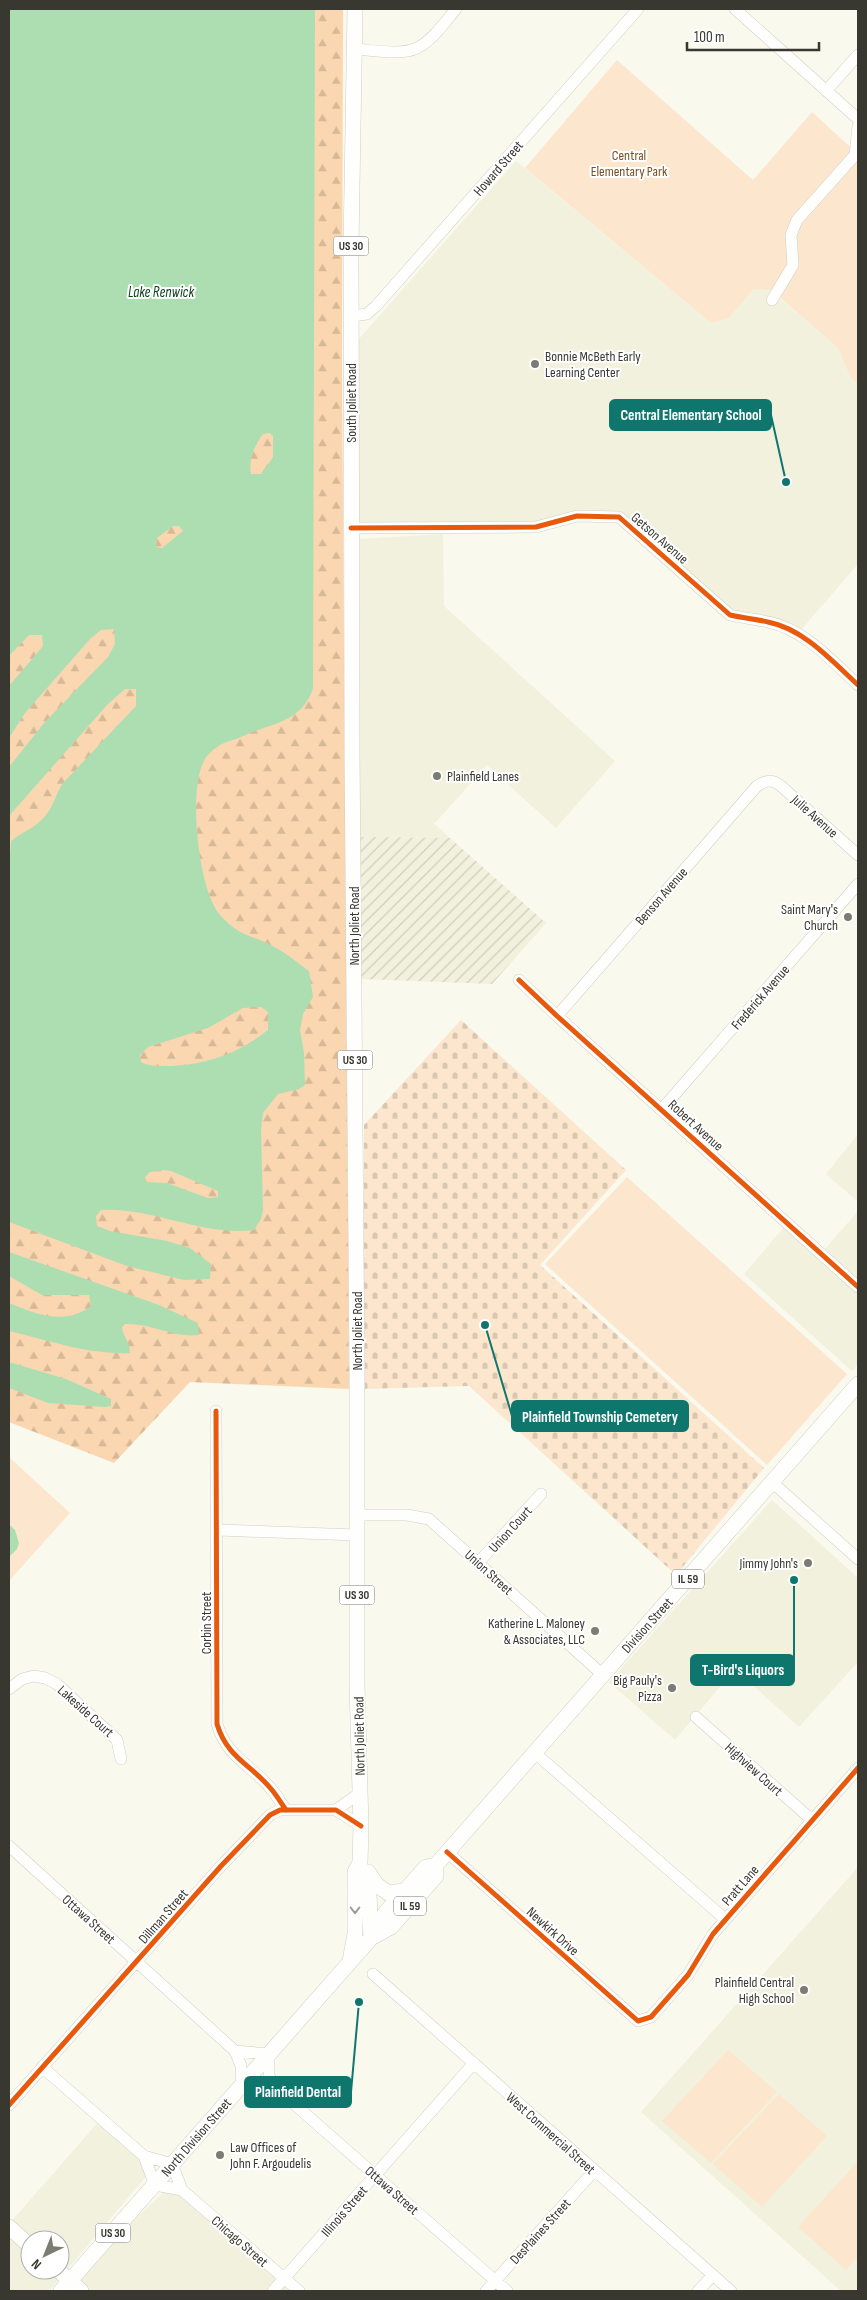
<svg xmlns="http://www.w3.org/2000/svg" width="867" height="2300" viewBox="0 0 867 2300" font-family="'Sofia Sans Condensed',sans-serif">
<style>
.built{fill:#f1f1dd;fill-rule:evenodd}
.industrial{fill:url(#industrial-furrows)}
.green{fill:#fce7ce}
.forest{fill:url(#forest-firs)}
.cemetery{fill:url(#cemetery-stones)}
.water{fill:#addeb2;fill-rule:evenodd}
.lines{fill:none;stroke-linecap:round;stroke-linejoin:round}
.minor-casing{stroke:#cfcfc6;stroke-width:12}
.major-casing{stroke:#cfcfc6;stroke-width:16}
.minor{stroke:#fefefc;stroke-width:11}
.major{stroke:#fefefc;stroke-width:15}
.cycleway-casing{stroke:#fff;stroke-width:8}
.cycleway{stroke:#e8590c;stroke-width:5}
.oneway{stroke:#9b9b96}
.poi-dot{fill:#7c7c72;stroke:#fff;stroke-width:2}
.labels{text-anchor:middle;stroke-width:4;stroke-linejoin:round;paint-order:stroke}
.shield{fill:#fff;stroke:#74746e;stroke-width:1}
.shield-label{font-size:12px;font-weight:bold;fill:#383830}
.park-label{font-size:14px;fill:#774e20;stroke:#fff}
.street-label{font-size:14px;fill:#383830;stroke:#fff}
.poi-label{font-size:14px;fill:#383830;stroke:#fff;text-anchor:end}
.water-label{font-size:15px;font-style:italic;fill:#0b3e1a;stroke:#fff}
.leader{fill:none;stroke:#0f766e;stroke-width:2}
.callout-dot{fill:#0f766e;stroke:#fff;stroke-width:2}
.callout{fill:#0f766e;stroke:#0f766e;stroke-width:2}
.callout-label{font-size:15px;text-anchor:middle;font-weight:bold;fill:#fff}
</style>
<defs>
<pattern id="industrial-furrows" width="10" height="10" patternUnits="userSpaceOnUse" patternTransform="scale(1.25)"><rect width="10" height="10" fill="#f1f1dd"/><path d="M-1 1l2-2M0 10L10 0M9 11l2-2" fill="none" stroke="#cfcfbe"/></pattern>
<pattern id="forest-firs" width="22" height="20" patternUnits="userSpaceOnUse" patternTransform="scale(1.25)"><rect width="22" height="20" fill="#fad7b0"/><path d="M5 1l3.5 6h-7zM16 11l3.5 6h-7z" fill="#d7b998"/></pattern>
<pattern id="cemetery-stones" width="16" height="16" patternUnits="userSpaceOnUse" patternTransform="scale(1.25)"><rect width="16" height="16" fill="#fce7ce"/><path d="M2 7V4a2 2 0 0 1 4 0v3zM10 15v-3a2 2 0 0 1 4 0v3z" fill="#d9c7b1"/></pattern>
</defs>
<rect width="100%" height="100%" fill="#f9f9ee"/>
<path class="built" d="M516,161l195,162 17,-4 26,-30 16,1 68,58 12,29 8,7v180l-57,66 -70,-19 -117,-99 -73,9 -183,2 -1,-182z
M443,534l1,72 171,155 -59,67 -69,-63 -52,58 -5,-3 20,18 -90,-1v-298z
M858,1134v68l-32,-28z
M858,1211v68l-33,-30z
M786,1225l72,65v74l-6,7 -108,-97z
M772,1500l86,78v84l-59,65 -64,-58 -60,71 -66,-58z
M858,1867v424h-17l-200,-179z
M101,2119l53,48 -105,124h-40v-67zM30,2240h30v30h-30z
M173,2183l116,103 -4,5h-201l-12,-11z"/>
<path class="industrial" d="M360,837l90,1 96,85 -54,61 -131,-5z"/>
<path class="green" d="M617,60l136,120 59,-68 46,42v230l-8,-7 -12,-29 -67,-58 -17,-1 -26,30 -17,4 -186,-155z
M627,1177l220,197 -80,91 -222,-201z
M9,1457l61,56 -61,68z
M728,2050l49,42 -66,71 -49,-42z
M779,2094l48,42 -65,71 -49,-43z
M858,2161v96l-12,13 -48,-43z"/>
<path class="forest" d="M9,9h334l-1,358 7,1022 -159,-7 -76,81 -105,-41z"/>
<path class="cemetery" d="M461,1020l165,150 -86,95 224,203 -88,107 -207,-189 -105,3v-264z"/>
<path class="water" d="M9,9h306l-2,680c-13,35 -43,34 -72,48 -7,3 -14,4 -21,8 -6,4 -13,9 -16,16 -16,28 -6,129 16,154 22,24 33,19 58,34 11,6 21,15 31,22l4,26 -10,17 -3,16 4,23 1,32 -6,4 -21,5 -15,19 -2,17 2,80 -2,9 -7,11c-51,7 -101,-23 -153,-20l-5,6 1,10 13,5 57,10 23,7 21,16 -1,15 -26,1 -57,-14 -118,-44v-351l2,-30c11,-9 26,-14 35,-26 8,-10 10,-22 17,-32l73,-77v-17h-11l-18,16 -98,111v-49l35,-44 64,-66 7,-13 -1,-15 -13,1 -10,8 -66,75 -16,25v-52l34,-40 -1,-11h-13l-20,21zM270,433l3,3v21l-12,17h-10c-3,-15 4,-29 12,-40zM173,526h6l4,5 -21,17 -6,-1 1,-9zM261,1007l7,5v18c-29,23 -59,34 -96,36 -12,0 -21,1 -31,-4l-1,-7 8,-8 60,-19 35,-20zM163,1170l8,1 47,20v6l-10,1 -41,-15 -21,-1 -1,-5 5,-5z
M9,1252l150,53 39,18 1,12c-26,3 -48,-12 -74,-11l-3,4c2,10 8,14 8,25 -41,2 -82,-13 -121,-22v-28c27,11 56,23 82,3l-2,-11h-47l-33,-19z
M9,1362l57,17 45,20v7l-6,1 -57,-4 -39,-15z
M9,1524l6,6 4,13 -2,6 -8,8z"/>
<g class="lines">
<defs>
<path id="minor" d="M735,9l123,110
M354,49c19,1 46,7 63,-1 16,-8 28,-26 39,-39
M826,91l32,-36
M772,300l21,-35 -2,-30 6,-15 58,-65 3,-29
M351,316l16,-2 9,-8 262,-297
M351,528l185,-1 41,-11 42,1 111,98c13,3 25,4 38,7 36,7 64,39 90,63
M519,980l38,36 301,271
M557,1016l200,-230c9,-6 15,-7 24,0l77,69
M662,1109l196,-225
M216,1411l1,313c10,34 35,41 55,66 5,6 9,13 14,20
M773,1483l85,76
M356,1515h51l22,4 174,156
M218,1530l138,5
M478,1563l63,-69
M9,1689l13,-10 12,-3 11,2 12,6 60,56 4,19
M696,1717l116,103
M535,1753l190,166
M336,1810l24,-17
M9,1846l226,205 6,15 1,19 15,-2 20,6
M447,1852l191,169 13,-4 37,-42 25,-41 145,-166
M373,1974l358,317
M235,2051l34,3v22l8,13 230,202
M42,2067l102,89 28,8 10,26 117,101
M9,2105l212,-239 49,-51 10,-5h56l25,16
M144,2156l11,29 27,5
M273,2291l201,-228
M486,2291l108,-120
M698,2291l15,-16"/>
<path id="major" d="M368,1872l3,66
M368,1872l9,13 11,8 16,-2
M371,1938l20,-11 45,-51v-11l422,-481
M350,1961l5,-27v-62l5,-9 1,-37 -4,-142v-310l-5,-623 -1,-505 4,-237
M9,2227l21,19
M58,2270l23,21
M61,2291l310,-353 15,-26 40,-45 10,-2"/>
</defs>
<use href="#minor" class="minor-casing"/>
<use href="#major" class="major-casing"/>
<use href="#minor" class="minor"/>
<use href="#major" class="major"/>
<defs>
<path id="cycleway" d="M351,528l185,-1 41,-11 42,1 111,98c13,3 25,4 38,7 36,7 64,39 90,63
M519,980l38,36 301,271
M216,1411l1,313c10,34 35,41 55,66 5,6 9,13 14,20
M447,1852l191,169 13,-4 37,-42 25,-41 145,-166
M9,2105l212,-239 49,-51 10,-5h56l25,16"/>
</defs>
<use href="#cycleway" class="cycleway-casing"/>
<use href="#cycleway" class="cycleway"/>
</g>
<defs><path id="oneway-chevron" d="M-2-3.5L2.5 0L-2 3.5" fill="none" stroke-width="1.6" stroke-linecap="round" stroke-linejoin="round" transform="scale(1.25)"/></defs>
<use class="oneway" href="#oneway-chevron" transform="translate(355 1910) rotate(90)"/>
<g class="poi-dot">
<circle cx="535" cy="364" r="5"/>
<circle cx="437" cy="776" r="5"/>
<circle cx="848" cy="917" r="5"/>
<circle cx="808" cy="1563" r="5"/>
<circle cx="595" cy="1631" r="5"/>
<circle cx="672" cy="1688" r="5"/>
<circle cx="804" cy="1990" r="5"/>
<circle cx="220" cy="2155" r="5"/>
</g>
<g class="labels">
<g class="shield">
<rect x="333.5" y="236.5" width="35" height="19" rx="4"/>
<rect x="337.5" y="1050.5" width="35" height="19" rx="4"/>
<rect x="672" y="1569.5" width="32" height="19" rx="4"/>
<rect x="339.5" y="1585.5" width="35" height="19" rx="4"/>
<rect x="394" y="1896.5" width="32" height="19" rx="4"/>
<rect x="95.5" y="2223.5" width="35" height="19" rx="4"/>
</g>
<g class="shield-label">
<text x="351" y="250">US 30</text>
<text x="355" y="1064">US 30</text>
<text x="688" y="1583">IL 59</text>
<text x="357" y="1599">US 30</text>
<text x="410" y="1910">IL 59</text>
<text x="113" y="2237">US 30</text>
</g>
<g class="park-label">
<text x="629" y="160">Central<tspan x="629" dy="16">Elementary Park</tspan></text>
</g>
<g class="street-label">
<text transform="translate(498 168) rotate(-49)" y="5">Howard Street</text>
<text transform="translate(351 403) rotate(-90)" y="5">South Joliet Road</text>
<text transform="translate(660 538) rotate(41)" y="5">Getson Avenue</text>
<text transform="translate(815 816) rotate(42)" y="5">Julie Avenue</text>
<text transform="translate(661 896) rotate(-49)" y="5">Benson Avenue</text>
<text transform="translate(354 926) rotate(-90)" y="5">North Joliet Road</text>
<text transform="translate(760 997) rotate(-49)" y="5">Frederick Avenue</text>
<text transform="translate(696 1125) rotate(42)" y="5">Robert Avenue</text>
<text transform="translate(357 1331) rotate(-90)" y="5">North Joliet Road</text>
<text transform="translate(510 1529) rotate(-48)" y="5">Union Court</text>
<text transform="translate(489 1572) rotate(42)" y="5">Union Street</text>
<text transform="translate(206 1623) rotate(-90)" y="5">Corbin Street</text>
<text transform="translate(647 1625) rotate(-48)" y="5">Division Street</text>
<text transform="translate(86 1711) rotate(42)" y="5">Lakeside Court</text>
<text transform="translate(359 1736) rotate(-91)" y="5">North Joliet Road</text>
<text transform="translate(754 1769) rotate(42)" y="5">Highview Court</text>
<text transform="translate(740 1885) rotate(-49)" y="5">Pratt Lane</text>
<text transform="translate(163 1916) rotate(-49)" y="5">Dillman Street</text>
<text transform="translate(89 1919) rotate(42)" y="5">Ottawa Street</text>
<text transform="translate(553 1931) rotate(42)" y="5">Newkirk Drive</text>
<text transform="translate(551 2133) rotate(42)" y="5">West Commercial Street</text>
<text transform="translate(196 2137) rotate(-49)" y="5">North Division Street</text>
<text transform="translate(392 2190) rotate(41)" y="5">Ottawa Street</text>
<text transform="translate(344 2211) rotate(-49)" y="5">Illinois Street</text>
<text transform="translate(540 2231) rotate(-48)" y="5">DesPlaines Street</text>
<text transform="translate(240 2241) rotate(41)" y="5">Chicago Street</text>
</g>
<g class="poi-label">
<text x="545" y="361" text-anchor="start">Bonnie McBeth Early<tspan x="545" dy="16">Learning Center</tspan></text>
<text x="447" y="781" text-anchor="start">Plainfield Lanes</text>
<text x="838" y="914">Saint Mary's<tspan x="838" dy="16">Church</tspan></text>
<text x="798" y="1568">Jimmy John's</text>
<text x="585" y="1628">Katherine L. Maloney<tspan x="585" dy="16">&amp; Associates, LLC</tspan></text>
<text x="662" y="1685">Big Pauly's<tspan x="662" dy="16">Pizza</tspan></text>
<text x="794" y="1987">Plainfield Central<tspan x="794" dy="16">High School</tspan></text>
<text x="230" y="2152" text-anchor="start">Law Offices of<tspan x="230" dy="16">John F. Argoudelis</tspan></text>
</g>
<g class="water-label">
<text x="161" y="297">Lake Renwick</text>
</g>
</g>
<path class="leader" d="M786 482L771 415M485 1325L512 1416M794 1580L794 1670M359 2002L351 2092"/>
<g class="callout-dot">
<circle cx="786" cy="482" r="5"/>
<circle cx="485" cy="1325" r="5"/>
<circle cx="794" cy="1580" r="5"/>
<circle cx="359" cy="2002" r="5"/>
</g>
<g class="callout">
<rect x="610" y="400" width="161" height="30" rx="5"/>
<rect x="512" y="1401" width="176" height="30" rx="5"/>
<rect x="691" y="1655" width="103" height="30" rx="5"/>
<rect x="245" y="2077" width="106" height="30" rx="5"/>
</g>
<g class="callout-label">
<text x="691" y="420">Central Elementary School</text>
<text x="600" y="1422">Plainfield Township Cemetery</text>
<text x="743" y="1675">T-Bird's Liquors</text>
<text x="298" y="2097">Plainfield Dental</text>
</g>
<rect width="867" height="2300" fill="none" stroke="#383830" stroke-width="20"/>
<g transform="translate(45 2255) rotate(223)"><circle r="24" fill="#ffffff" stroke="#afafac"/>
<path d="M0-4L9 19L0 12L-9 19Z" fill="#7c7c72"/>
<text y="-8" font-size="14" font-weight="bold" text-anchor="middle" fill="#383830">N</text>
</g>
<path d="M687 42v8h132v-8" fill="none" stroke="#383830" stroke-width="2.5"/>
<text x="694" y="42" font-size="15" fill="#383830" stroke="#ffffff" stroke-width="4" paint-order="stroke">100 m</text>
</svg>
